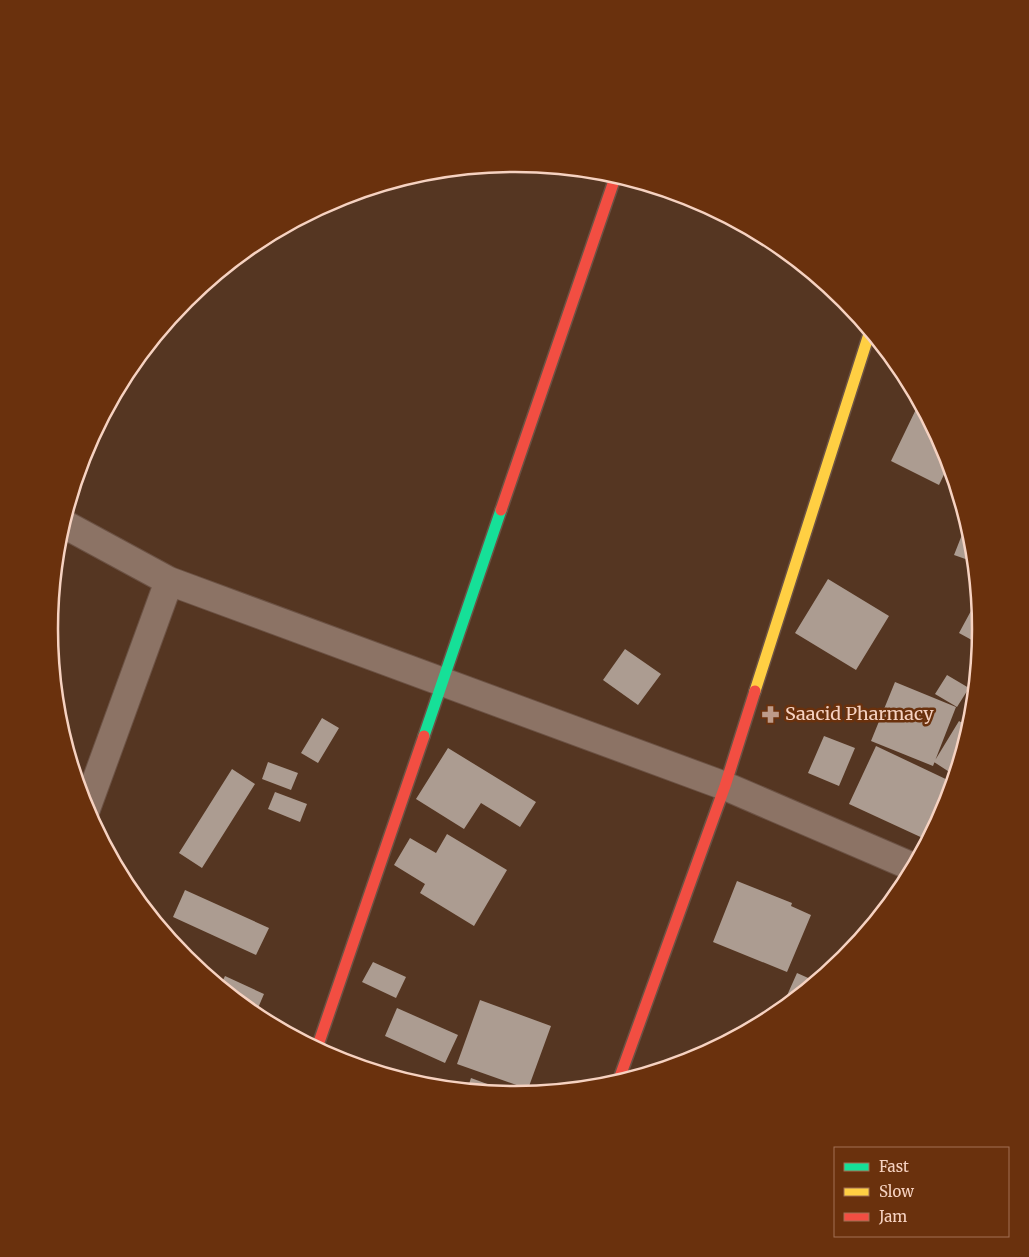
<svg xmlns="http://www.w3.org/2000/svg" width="1029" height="1257" viewBox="0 0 1029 1257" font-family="Merriweather,serif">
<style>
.building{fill:#ac9c91}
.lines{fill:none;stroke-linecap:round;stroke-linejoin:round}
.street-casing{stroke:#6c5244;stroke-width:30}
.fast-casing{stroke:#6c5244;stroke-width:14}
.slow-casing{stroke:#6c5244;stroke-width:14}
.jam-casing{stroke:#6c5244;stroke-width:14}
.street{stroke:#8c7365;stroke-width:28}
.fast{stroke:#16e098;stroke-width:11}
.slow{stroke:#ffcf43;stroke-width:11}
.jam{stroke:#f24e42;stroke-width:11}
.labels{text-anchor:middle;stroke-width:5;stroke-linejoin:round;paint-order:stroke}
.poi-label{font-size:18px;fill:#f6d2c1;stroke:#6a310d;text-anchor:start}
.rim{fill:none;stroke:#f6d2c1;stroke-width:2.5}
</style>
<rect width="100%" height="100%" fill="#553622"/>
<path class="building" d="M919,403l26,48 4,13 -10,21 -48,-24z
M967,522l4,16 3,24 -20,-7z
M828,579l61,37 -33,54 -61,-37z
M972,609l7,4 1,16 -1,15 -20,-11z
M625,649l36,25 -23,31 -35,-25z
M947,675l22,13 -12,19 -22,-13z
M895,682l61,25 -23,59 -62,-25z
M322,718l17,10 -21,35 -17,-10z
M959,721l10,6 -15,48 -20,-13z
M824,736l31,12 -16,38 -31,-13z
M876,746l76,36 -7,25 -18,33 -78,-36z
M448,748l88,54 -16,25 -39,-24 -17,26 -48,-30z
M268,762l30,11 -7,17 -29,-11z
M232,769l23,15 -53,84 -23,-15z
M275,792l32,12 -7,18 -32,-13z
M447,834l60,36 -33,56 -54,-33 5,-9 -31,-19 16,-27 26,15z
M737,881l55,22 -1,3 20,9 -24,57 -74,-30z
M185,890l84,38 -13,27 -83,-38z
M373,962l33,15 -10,21 -34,-16z
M797,973l18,8 -34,28z
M225,976l39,18 -9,21 -35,-29z
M480,1000l71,26 -23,63 -71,-25z
M397,1008l61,27 -13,28 -60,-27z
M471,1078l38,14 -1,2 -41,-4z"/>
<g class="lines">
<defs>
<path id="street" d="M62,523l107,58 556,205 188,81
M86,809l83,-228"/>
<path id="fast" d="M424,736l77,-226"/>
<path id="slow" d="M755,691l115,-360"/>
<path id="jam" d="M501,510l115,-335
M317,1048l107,-312
M618,1082l107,-296 30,-95"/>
</defs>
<use href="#street" class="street-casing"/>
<use href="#fast" class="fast-casing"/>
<use href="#slow" class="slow-casing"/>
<use href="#jam" class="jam-casing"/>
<use href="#street" class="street"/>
<use href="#fast" class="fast"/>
<use href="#slow" class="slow"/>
<use href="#jam" class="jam"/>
</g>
<defs>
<symbol id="pharmacy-bare" viewBox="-9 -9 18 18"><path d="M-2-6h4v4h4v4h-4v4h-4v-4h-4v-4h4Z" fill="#be9b89" stroke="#6a310d" stroke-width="2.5" paint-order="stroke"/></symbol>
</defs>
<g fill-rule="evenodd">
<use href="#pharmacy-bare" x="758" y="702" width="25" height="25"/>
</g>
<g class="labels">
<g class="poi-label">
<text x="785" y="720">Saacid Pharmacy</text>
</g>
</g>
<path d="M0 0H1029V1257H0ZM58 629a457 457 0 1 1 914 0a457 457 0 1 1-914 0Z" fill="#6a310d" fill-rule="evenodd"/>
<path class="rim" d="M58 629a457 457 0 1 1 914 0a457 457 0 1 1-914 0Z"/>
<rect x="834" y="1147" width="175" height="90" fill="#6a310d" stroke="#a27155"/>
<rect x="844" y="1163" width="25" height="8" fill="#16e098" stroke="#a27155"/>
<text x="879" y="1172" font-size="15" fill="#f6d2c1">Fast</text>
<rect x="844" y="1188" width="25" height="8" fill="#ffcf43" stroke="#a27155"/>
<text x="879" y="1197" font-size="15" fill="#f6d2c1">Slow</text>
<rect x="844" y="1213" width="25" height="8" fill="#f24e42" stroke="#a27155"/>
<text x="879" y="1222" font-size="15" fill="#f6d2c1">Jam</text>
</svg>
